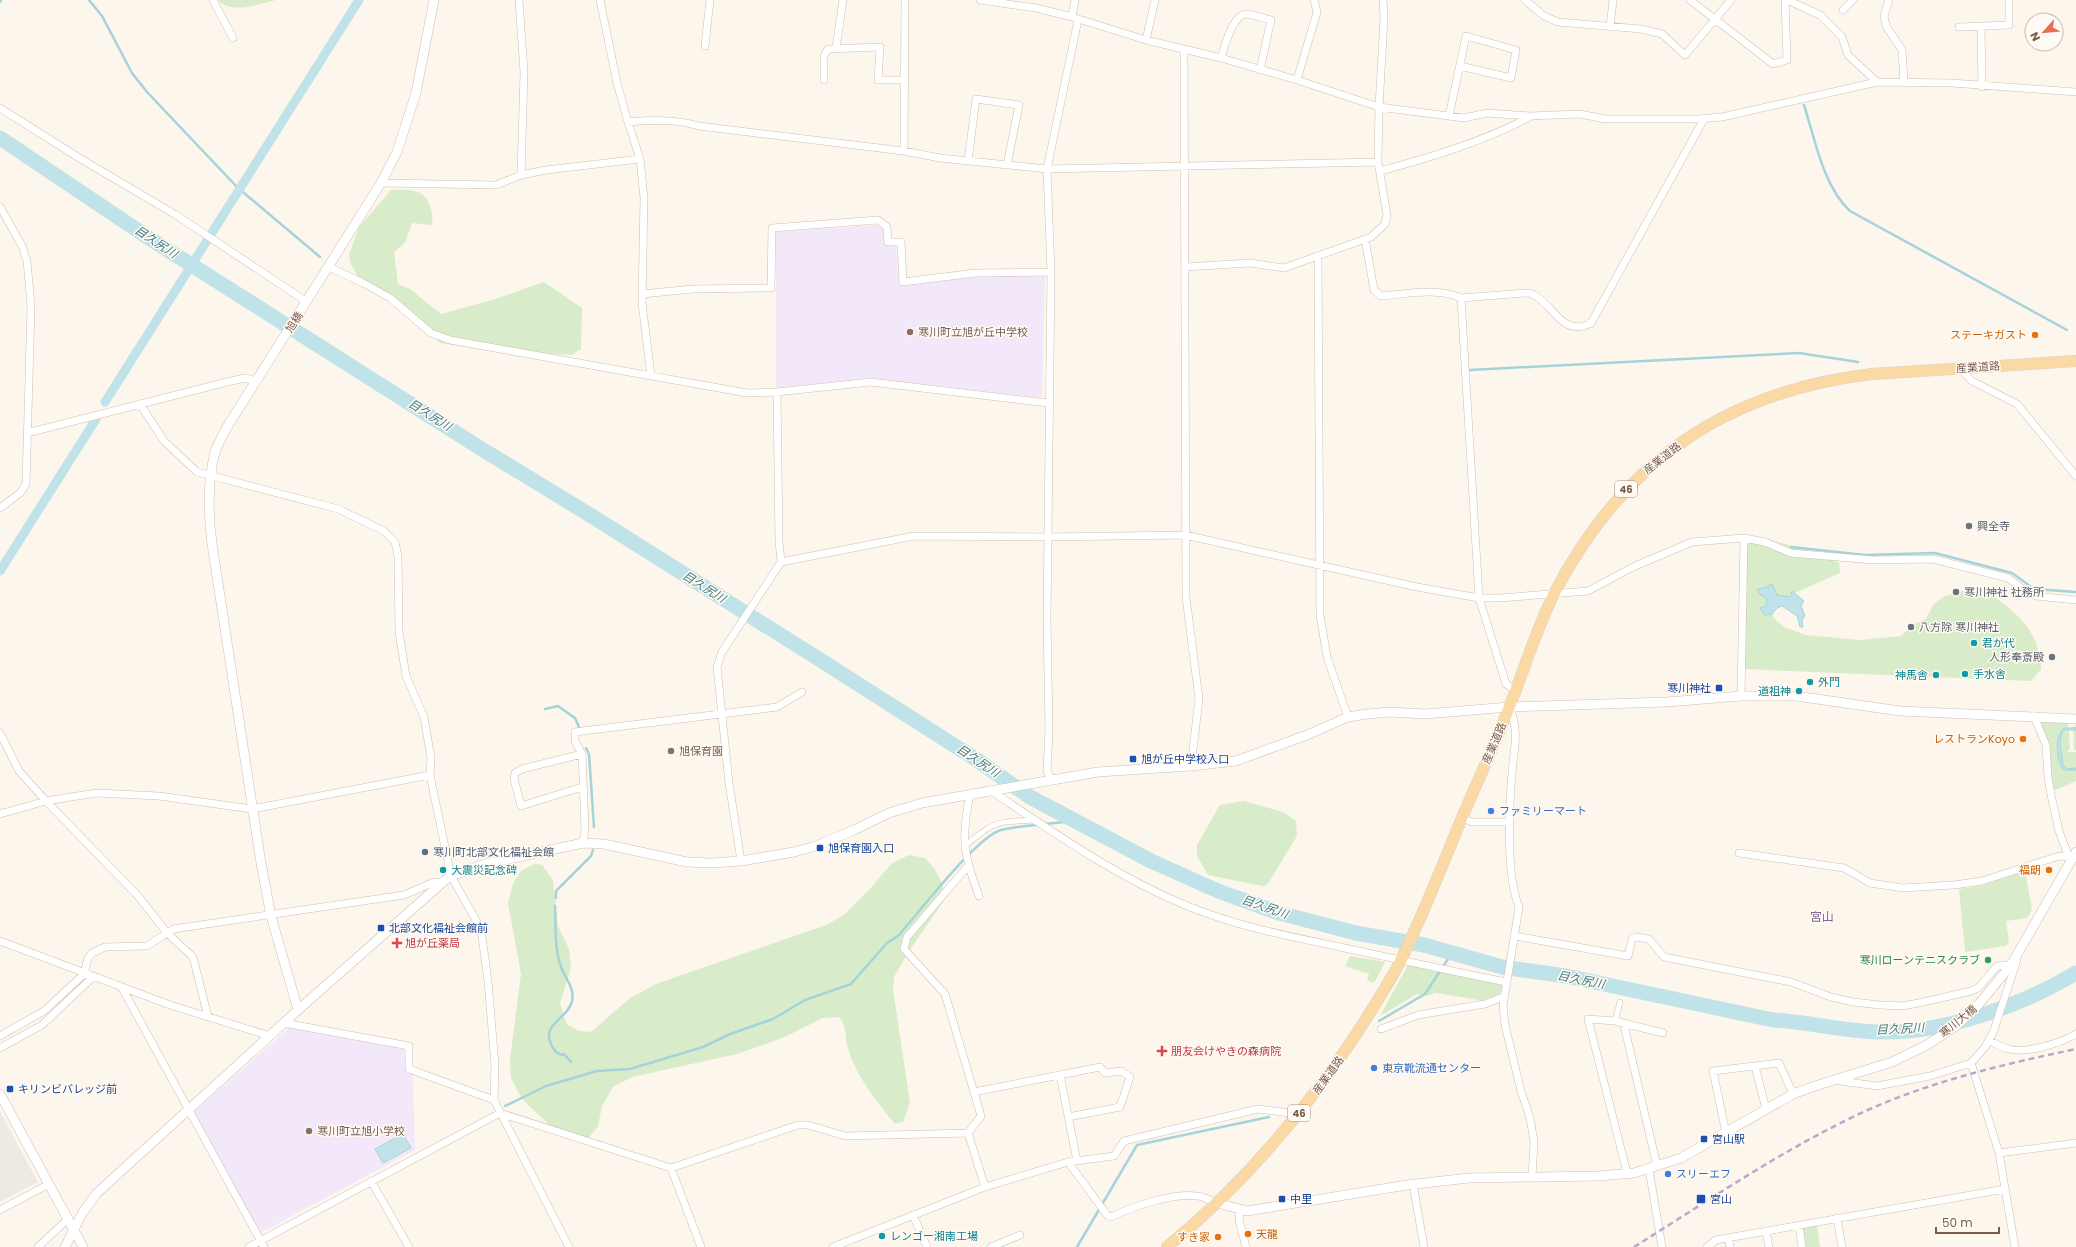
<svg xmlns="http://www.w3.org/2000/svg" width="2076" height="1247" viewBox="0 0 2076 1247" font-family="Poppins,'Noto Sans JP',sans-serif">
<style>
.industrial{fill:#efe9e4}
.education{fill:#f3e8fa}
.green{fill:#d8ecc9}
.water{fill:#bfe3e8;stroke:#a5d3da}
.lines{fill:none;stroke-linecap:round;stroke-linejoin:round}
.stream{stroke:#a5d3da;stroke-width:2.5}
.canal{stroke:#bfe3e8;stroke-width:9}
.river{stroke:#bfe3e8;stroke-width:15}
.pedestrian-casing{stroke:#d1beb0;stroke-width:6}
.minor-casing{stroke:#d1beb0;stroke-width:8}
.tertiary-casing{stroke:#d1beb0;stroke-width:10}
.primary-casing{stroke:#dad1cd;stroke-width:12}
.pedestrian{stroke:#fff;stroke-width:5}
.minor{stroke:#fff;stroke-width:7}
.tertiary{stroke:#fff;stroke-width:9}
.primary{stroke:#fbd9a5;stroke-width:11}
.rail{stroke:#b9a8c9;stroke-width:2.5;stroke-dasharray:6 4;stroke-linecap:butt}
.education-dot{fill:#8d6e63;stroke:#fffaf3;stroke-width:1.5}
.food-dot{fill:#e8710a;stroke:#fffaf3;stroke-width:1.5}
.worship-dot{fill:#6b7280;stroke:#fffaf3;stroke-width:1.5}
.culture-dot{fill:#0f9aa8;stroke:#fffaf3;stroke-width:1.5}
.transit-dot{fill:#1a4fb4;stroke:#fffaf3;stroke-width:1.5}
.shop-dot{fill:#3f7fe0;stroke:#fffaf3;stroke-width:1.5}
.service-dot{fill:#5c6f8a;stroke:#fffaf3;stroke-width:1.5}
.health-dot{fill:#e0444e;stroke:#fffaf3;stroke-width:1.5}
.leisure-dot{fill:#2e9e5b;stroke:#fffaf3;stroke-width:1.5}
.labels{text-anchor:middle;stroke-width:3;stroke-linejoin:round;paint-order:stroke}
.shield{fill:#fffaf3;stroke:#a28b7f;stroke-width:1}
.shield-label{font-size:10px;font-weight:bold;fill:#7a5c4d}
.street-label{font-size:11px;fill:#7a5c4d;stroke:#fffaf3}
.education-label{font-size:11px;fill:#785e54;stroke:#fffaf3;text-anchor:start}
.food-label{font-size:11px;fill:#c56008;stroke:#fffaf3;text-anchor:end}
.worship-label{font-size:11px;fill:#5b616d;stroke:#fffaf3;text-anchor:start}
.culture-label{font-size:11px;fill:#0d838f;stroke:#fffaf3;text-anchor:start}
.transit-label{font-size:11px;fill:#164399;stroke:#fffaf3;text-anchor:start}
.shop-label{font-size:11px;fill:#366cbe;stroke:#fffaf3;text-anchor:start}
.service-label{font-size:11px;fill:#4e5e75;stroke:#fffaf3;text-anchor:start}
.health-label{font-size:11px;fill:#be3a42;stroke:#fffaf3;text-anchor:start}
.leisure-label{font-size:11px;fill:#27864d;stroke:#fffaf3;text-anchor:end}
.water-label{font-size:12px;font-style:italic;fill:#437c86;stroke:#fffaf3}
.neighbourhood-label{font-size:12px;fill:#846695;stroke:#fffaf3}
</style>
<rect width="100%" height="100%" fill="#fdf6ec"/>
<path class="industrial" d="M0,1112l38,70 -38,20z"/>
<path class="education" d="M876,225l7,4 2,16 11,1 3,40 78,-9 68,-1 -3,122 -171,-20 -95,10v-156z
M289,1028l115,18 2,23 7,3 2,78 -155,83 -66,-121z"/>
<path class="green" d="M218,0h58c-18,4 -44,15 -58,0z
M391,190c7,0 16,-1 23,1 15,2 20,21 18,34l-20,-2 -7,20 -11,9 4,32 12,5 31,25 51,-14 52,-18 38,26 -1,41 -10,6 -78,-4 -53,-8 -39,-35 -43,-31 -8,-15 -1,-7 10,-28z
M1764,538l49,14 26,11 1,10 -48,21 -20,13 2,11 10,9 22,8 54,5 41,-4 12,-11 13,-6 7,-14 10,-8 19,-6 20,-3c30,21 58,40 59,81l-10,12 -287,-12 2,-120 1,-8z
M2040,720l27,2 2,5h6l1,-4v27h-2l-1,-22 -5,-1 -9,7 -2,17h3l2,-18 7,-3 1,20h-2v2h8v29l-23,10z
M1244,801l39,11 13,9 1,15 -30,49 -4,1 -55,-11 -11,-19v-11l23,-40z
M909,855l16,3 9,10 9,17v17l-34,49 -15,26 -1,12 17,114 -7,19 -8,2c-18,-22 -39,-48 -47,-76 -4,-13 0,-19 -9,-31l-16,1 -38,19 -48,17 -105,23 -19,10 -11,19 -4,20 -12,15 -24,-4 -40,-38 -11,-21 -1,-19 11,-85 -13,-71 5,-19 8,-13 13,-7 8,1 11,15 5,46 11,23 2,19 -11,35 4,14 4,8 11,6 12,1 39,-34 26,-14 170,-59 18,-10 25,-25 22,-26z
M2025,871l7,39 -5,8 -21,3 3,22 -4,3 -40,6 -6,-63 21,-3z
M1350,956l35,6 -11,21 -7,-3 2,-6 -24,-8z
M1408,965l94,20 -2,10 -16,6 -48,-8 -11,3 -8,-2 -35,21 -1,-1z
M1817,1225l3,22h-15l-3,-20z"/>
<path class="water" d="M1772,584l5,11 13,2 2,-6 12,10 -3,5 4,10 -3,4 1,7h-3l-3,-11 -15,-10 -5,2 -5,6 -7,1 -5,-7 6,-2 1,-6 -3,-4 -4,-1 -3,-6 8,-1z
M2064,728h12v2h-10l-4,3 -2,11 3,21 4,4 9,-1v2h-12c-8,-9 -10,-34 0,-42z
M403,1134l8,14 -28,15 -8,-14z"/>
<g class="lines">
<path class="stream" d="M89,0l13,16 30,57 15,19 90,95 83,70
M0,2l1,-2
M1804,105c11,34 19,81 46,106l217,119
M1470,370l329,-17 59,9
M1791,547l74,8 70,-2 77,20 22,16 42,3
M545,709l13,-3 17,12 4,9
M586,748l3,6 5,73
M1045,824l29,-3
M556,898v-7l35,-35 2,-6
M555,906c1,20 -1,41 6,61 4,11 14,21 11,34 -3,17 -31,23 -21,43 3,6 4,8 10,11l3,-1 7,8
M1379,1021l46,-27 27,-41
M505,1106l41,-20 51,-15 33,-2 73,-22 27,-13 43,-15 32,-19 46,-16 36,-41 11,-7c20,-22 78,-99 103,-106 12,-3 25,-4 37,-5
M1077,1247l60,-102 132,-28"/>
<path class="canal" d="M105,402l254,-402
M0,571l96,-152"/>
<path class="river" d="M0,138l152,102 328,208 115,70 238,150 144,92 53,37 121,64 67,30 61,22 77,20 68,12 78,22 64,9 207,44c35,2 70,11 105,12 64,2 143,-26 198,-59"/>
<defs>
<path id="pedestrian" d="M964,847c30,-26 31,-25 70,-27
M1615,1021l5,-19"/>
<path id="minor" d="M213,0l20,38
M519,0l5,72 -3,103
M600,0l17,83 11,39c25,-2 47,-3 71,4l205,25 36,7 107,11 331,-7
M980,0l56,8 36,9 74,23 75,18 76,22 82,27 85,11 23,-5 43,3 49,-2 27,5h93l23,-2 155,-35 75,1 124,9
M1525,0l19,16 14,6 83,7 21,5 23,21 46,-55
M1690,0l83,64 14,-4 -2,-60
M1787,0l33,15 22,22 6,18 29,27
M1889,0l-5,16 2,10 16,24 2,33
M1843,10l10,-10
M1072,17l3,-17
M1981,26l1,61
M1610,27l3,-27
M1959,27l50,-2v-25
M1146,40l9,-40
M705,46l5,-46
M836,49l7,-49
M1184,49l2,548 13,102 -8,67
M1221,58c3,-10 12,-45 26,-44 8,1 16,4 24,6l-11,50
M824,80v-24l4,-7 52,-2 -2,33h27
M1297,80l20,-68 -3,-12
M0,108l81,51 95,56 131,87
M1449,116l17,-80 50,14 -5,28 -51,-12
M628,122l12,37 4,39 -2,105 9,73
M904,151l1,-151
M968,161l8,-62 43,6 -12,60
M1380,171c52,-14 102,-29 150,-54
M381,183l115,2 25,-10 25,-5 94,-11
M0,207l22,39 5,15 4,45 -5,178 -6,9 -20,15
M1365,239l9,51 7,6c25,-2 57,-9 80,2l64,-5c2,0 7,0 9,2 20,10 28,43 57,28l113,-204
M1318,256l2,359 7,42 21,60
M329,267l34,16 27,15 41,35 19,7 297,53 30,-1 94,-10 177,21
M1186,267l64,-4 34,5 87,-31 14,-13 2,-9 -9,-53 1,-55 5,-89 -1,-18
M642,294l51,-5 78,-1 1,-60 106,-8 9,7 1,15h13l2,40 73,-9 75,-1
M1461,298l18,300 27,86 10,7
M1963,369l3,6 6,6 45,23 59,72
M140,404l24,37 33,31 141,37 46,22 11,11 3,14 1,76 7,44 18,41 7,41 -1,17 21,101 30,53 7,52 7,84 -1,35 75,147
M27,433l204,-52 14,-3 11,3
M781,562l133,-26 134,1 137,-2 232,52 62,11h21l88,-7 47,-25 57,-24 52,-4 21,4 26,11 82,7 60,-1 75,19 16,12 12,6 40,4
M1741,696l3,-158
M1509,707c11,23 5,41 3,66 -3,36 -6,102 7,134l-16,99 2,19 16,66 9,27 4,24 -2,35
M2034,716l12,29 2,32 3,18 8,36 9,24
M0,733l19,38 27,30 92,95 30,38 25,23 15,60
M582,754l-60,15 -7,4 -1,6 7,27 61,-19
M1051,779l-4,-8 2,-40 -2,-112 4,-347 -4,-103 31,-149
M990,790c63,42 125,86 195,115 50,21 103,31 155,42 56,12 111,24 166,35
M970,794c-9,45 -7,59 9,102
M0,814l46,-13 50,-8 63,3 93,13 178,-34
M1462,818l10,4h38
M583,843l2,-15 -3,-74 -7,-13v-9l202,-25 25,-15
M1739,853l105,15 26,15 33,5 51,-3 28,-4 77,-25 14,1
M741,861l-12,-78 -12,-116 5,-15 59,-90 -2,-21 -2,-149
M968,866l-61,71 -3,12 41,45 36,122 -13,17 17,54
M1515,936l113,20 4,-17 4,-2 13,2 15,18 127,25 40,15 22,5 27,3 22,1 17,-3 52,-12 7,-3 19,-22 14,-1
M0,941l170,64 100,31
M122,988l142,259
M284,1023l125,23v23l85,31
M1624,1025l33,141
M1381,1029l37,-14 67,-11 18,-7
M0,1036l44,-25 40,-37 4,-16 4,-5 13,-6 42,-1 26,-17 231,-34 30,-13h9
M1989,1041c6,2 13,7 20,8 17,5 52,-6 67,-15
M0,1048l42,-23 51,-48
M1971,1063l28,90 16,94
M1755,1066l11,43
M1060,1075l17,86
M1833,1080l44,6 53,-10 41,-13 14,-16 8,-14 24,-73
M974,1092l126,-25 5,6 16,-2 9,6 -10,30 -52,10
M1726,1133l-13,-62 66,-8 14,31
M1999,1153l77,-10
M1068,1162l39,53 4,2c23,-11 61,-24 86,-21 6,0 14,5 20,7
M671,1168l30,79
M1649,1169l13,78
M1627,1173l-39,-154 27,2 48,12
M371,1181l38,66
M1413,1184l11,63
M0,1210l49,-26
M1240,1211l-1,9 7,27
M913,1215l14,32
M1837,1218l5,29
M1799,1225l3,22
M1766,1231l3,16
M1728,1238l2,9
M38,1247l30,-28
M249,1247l251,-134 171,55 127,-43h10l37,11 123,-3
M833,1247l152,-60 83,-25 46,-6 10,-15 134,-32 40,5
M991,1247l29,-12
M1707,1247l9,-7 289,-51"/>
<path id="tertiary" d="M298,1010l-27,-94 -10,-53 -49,-319c-4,-31 -5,-61 3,-92 3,-8 8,-17 12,-25l154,-244 16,-31 19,-59 18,-93
M0,1094l83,153
M1217,1203l30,8 160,-26 62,-7 129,-2 36,-3 47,-15 112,-64 22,-8 77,-24 35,-17 29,-19 23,-22 32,-39 65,-113
M65,1247l18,-35 14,-19 201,-183 145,-128 8,-6 34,-12 98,-21 21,1 83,18 23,1 31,-2 53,-9 22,-6 38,-16 35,-17 33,-10 176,-31 93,-6 45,-5 71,-26 41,-18 19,-3 23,-2 35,2 84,-7 158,-5 74,-6h55l104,15 176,8"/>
<path id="primary" d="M1167,1247c73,-60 136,-133 188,-211 16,-25 32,-49 46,-76 22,-45 41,-93 60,-140 17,-40 36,-80 51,-120 14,-35 26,-76 44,-110 68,-129 171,-199 316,-216l204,-13"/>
</defs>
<use href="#pedestrian" class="pedestrian-casing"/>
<use href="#minor" class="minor-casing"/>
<use href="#tertiary" class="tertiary-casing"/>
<use href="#primary" class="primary-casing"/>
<use href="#pedestrian" class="pedestrian"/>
<use href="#minor" class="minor"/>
<use href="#tertiary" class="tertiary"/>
<use href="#primary" class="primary"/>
<path class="rail" d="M1634,1247c77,-48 152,-100 236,-138 66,-29 135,-45 206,-60"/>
</g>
<g class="education-dot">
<circle cx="910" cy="332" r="4"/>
<circle cx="671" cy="751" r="4"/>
<circle cx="309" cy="1131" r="4"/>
</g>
<g class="food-dot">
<circle cx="2035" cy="335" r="4"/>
<circle cx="2023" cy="739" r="4"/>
<circle cx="2049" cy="870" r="4"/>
<circle cx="1248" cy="1234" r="4"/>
<circle cx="1218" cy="1237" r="4"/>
</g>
<g class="worship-dot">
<circle cx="1969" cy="526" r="4"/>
<circle cx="1956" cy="592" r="4"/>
<circle cx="1911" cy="627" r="4"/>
<circle cx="2052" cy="657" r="4"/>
</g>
<g class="culture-dot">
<circle cx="1974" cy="643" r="4"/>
<circle cx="1965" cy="674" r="4"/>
<circle cx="1936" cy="675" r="4"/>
<circle cx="1810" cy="682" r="4"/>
<circle cx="1799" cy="691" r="4"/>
<circle cx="443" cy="870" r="4"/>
<circle cx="882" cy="1236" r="4"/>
</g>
<g class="transit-dot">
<rect x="1715" y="684" width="8" height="8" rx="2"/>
<rect x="1129" y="755" width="8" height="8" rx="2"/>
<rect x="816" y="844" width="8" height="8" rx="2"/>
<rect x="377" y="924" width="8" height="8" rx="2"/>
<rect x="6" y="1085" width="8" height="8" rx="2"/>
<rect x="1700" y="1135" width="8" height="8" rx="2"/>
<rect x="1278" y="1195" width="8" height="8" rx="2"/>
<rect x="1696" y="1194" width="10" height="10" rx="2"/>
</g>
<g class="shop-dot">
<circle cx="1491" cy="811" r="4"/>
<circle cx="1374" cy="1068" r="4"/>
<circle cx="1668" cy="1174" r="4"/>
</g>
<circle class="service-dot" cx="425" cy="852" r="4"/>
<g class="health-dot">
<path d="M395 937h4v4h4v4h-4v4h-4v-4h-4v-4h4z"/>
<path d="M1160 1045h4v4h4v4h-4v4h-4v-4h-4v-4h4z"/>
</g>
<circle class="leisure-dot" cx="1988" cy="960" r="4"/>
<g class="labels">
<g class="shield">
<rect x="1615" y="481" width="22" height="16" rx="3"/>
<rect x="1288" y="1105" width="22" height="16" rx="3"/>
</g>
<g class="shield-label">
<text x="1626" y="493">46</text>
<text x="1299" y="1117">46</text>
</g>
<g class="street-label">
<text transform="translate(294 322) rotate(-57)" y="4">旭橋</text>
<text transform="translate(1978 367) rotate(-4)" y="4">産業道路</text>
<text transform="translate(1662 458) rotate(-38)" y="4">産業道路</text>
<text transform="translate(1494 743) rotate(-67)" y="4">産業道路</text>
<text transform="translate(1958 1021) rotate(-39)" y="4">寒川大橋</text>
<text transform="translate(1328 1075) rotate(-54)" y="4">産業道路</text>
</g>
<g class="education-label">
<text x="918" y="336">寒川町立旭が丘中学校</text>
<text x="679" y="755">旭保育園</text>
<text x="317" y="1135">寒川町立旭小学校</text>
</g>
<g class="food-label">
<text x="2027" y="339">ステーキガスト</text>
<text x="2015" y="743">レストランKoyo</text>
<text x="2041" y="874">福朗</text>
<text x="1256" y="1238" text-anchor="start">天龍</text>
<text x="1210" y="1241">すき家</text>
</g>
<g class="worship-label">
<text x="1977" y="530">興全寺</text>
<text x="1964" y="596">寒川神社 社務所</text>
<text x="1919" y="631">八方除 寒川神社</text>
<text x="2044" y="661" text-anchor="end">人形奉斎殿</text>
</g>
<g class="culture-label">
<text x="1982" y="647">君が代</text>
<text x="1973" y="678">手水舎</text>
<text x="1928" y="679" text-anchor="end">神馬舎</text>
<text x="1818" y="686">外門</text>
<text x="1791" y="695" text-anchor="end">道祖神</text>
<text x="451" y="874">大震災記念碑</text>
<text x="890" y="1240">レンゴー湘南工場</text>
</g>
<g class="transit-label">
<text x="1711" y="692" text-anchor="end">寒川神社</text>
<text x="1141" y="763">旭が丘中学校入口</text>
<text x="828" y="852">旭保育園入口</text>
<text x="389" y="932">北部文化福祉会館前</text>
<text x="18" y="1093">キリンビバレッジ前</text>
<text x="1712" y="1143">宮山駅</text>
<text x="1290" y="1203">中里</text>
<text x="1710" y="1203">宮山</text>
</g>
<g class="shop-label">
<text x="1499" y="815">ファミリーマート</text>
<text x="1382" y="1072">東京靴流通センター</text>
<text x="1676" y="1178">スリーエフ</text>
</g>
<g class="service-label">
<text x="433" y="856">寒川町北部文化福祉会館</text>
</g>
<g class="health-label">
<text x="405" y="947">旭が丘薬局</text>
<text x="1171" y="1055">朋友会けやきの森病院</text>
</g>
<g class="leisure-label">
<text x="1980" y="964">寒川ローンテニスクラブ</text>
</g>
<g class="water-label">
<text transform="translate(156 242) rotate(33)" y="4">目久尻川</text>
<text transform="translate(430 415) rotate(32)" y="4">目久尻川</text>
<text transform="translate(704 587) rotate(32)" y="4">目久尻川</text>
<text transform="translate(978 761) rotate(34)" y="4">目久尻川</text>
<text transform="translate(1265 907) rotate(19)" y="4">目久尻川</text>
<text transform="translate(1581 980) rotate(11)" y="4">目久尻川</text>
<text transform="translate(1900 1029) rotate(-3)" y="4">目久尻川</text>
</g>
<g class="neighbourhood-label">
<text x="1822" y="921">宮山</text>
</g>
</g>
<g transform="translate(2044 32) rotate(243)"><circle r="19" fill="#fffaf3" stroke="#cabbb1"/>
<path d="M0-3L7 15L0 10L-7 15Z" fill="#e76f51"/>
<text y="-6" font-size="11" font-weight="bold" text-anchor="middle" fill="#7a5c4d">N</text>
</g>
<path d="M1936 1227v6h63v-6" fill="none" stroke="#7a5c4d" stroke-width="2"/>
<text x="1942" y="1227" font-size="12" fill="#7a5c4d" stroke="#fffaf3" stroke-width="3" paint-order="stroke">50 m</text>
</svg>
